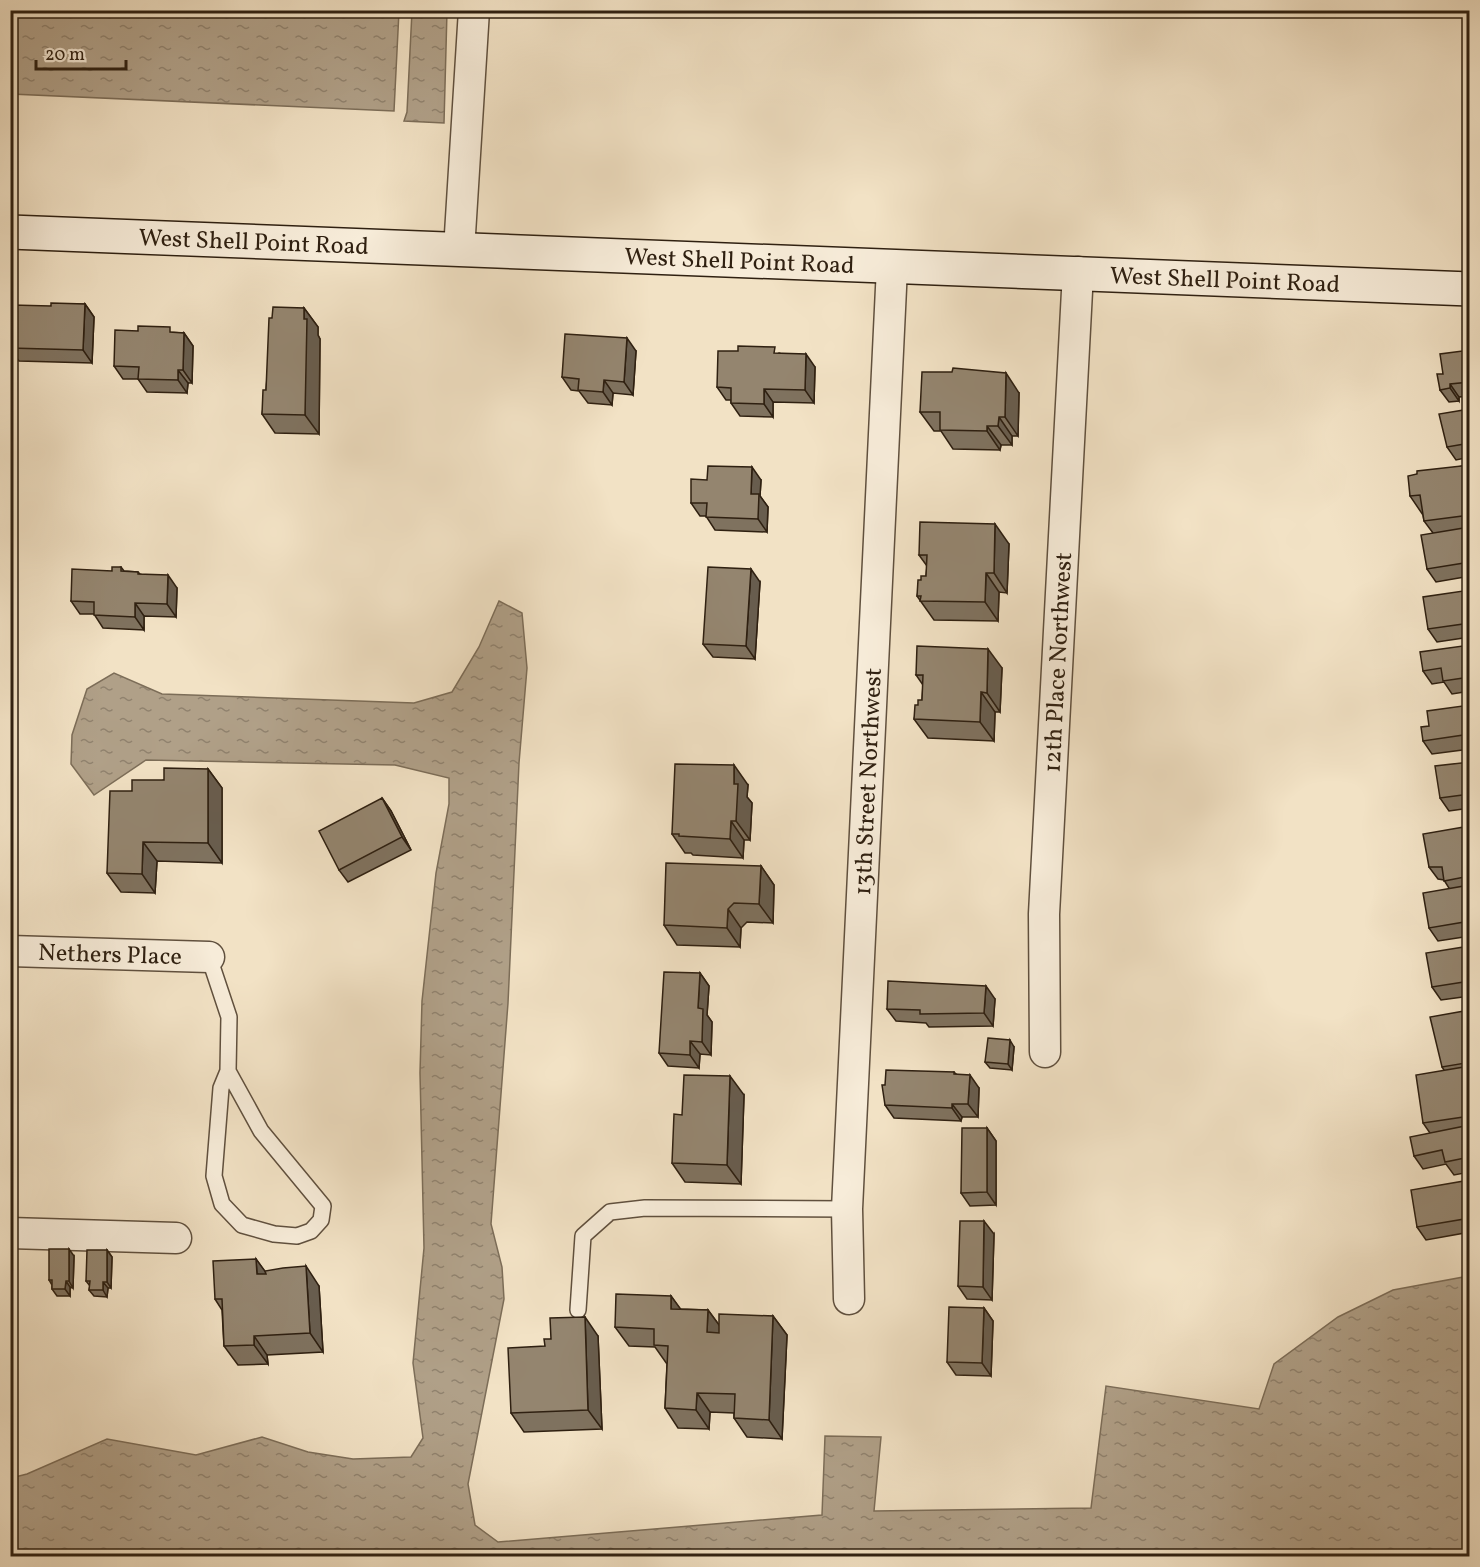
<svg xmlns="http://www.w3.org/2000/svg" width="1480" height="1567" viewBox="0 0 1480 1567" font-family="Vollkorn,serif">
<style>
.water{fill:url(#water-ripples);stroke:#7c6d58;stroke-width:1.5}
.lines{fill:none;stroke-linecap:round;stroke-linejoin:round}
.lane-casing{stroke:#60503e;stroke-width:18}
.street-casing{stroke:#60503e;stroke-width:33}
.secondary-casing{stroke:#2f2011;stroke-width:36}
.lane{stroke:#f7ecd9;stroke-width:15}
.street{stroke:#f7ecd9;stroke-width:30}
.secondary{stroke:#f7ecd9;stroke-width:33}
.wall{fill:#7f725f;stroke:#2f2011;stroke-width:1.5}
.shaded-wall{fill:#685d4e;stroke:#2f2011;stroke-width:1.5}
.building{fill:#94856f;stroke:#2f2011;stroke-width:1.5}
.labels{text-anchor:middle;stroke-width:6;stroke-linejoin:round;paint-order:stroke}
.street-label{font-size:24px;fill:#2f2011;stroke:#f7ecd9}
</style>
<defs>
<pattern id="water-ripples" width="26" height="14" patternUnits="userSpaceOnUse" patternTransform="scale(1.5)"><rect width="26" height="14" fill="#b0a088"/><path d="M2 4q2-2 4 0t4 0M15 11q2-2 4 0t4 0" fill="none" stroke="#90826e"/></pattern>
</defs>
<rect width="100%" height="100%" fill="#f2e2c5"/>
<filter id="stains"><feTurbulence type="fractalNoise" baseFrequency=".00333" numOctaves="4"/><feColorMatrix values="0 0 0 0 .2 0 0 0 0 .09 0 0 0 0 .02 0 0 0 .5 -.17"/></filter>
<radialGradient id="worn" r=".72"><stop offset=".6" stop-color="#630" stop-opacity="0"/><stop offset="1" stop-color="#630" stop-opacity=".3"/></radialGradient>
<path class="water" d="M11,10l388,1 -5,100 -383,-17z
M412,11h35l-3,112 -40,-2 3,-9z
M499,601l23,12 5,55 -8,95 -11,240 -17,221 11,43 2,32 -36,185 7,41 23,17 324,-27 3,-79 56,1 -7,74 217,-3 15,-122 153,23 15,-45 64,-47 55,-27 76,-14v280h-1458v-78l16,-4 80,-35 89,16 66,-18 46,15 45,7 58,-2 12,-19 -10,-75 11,-115 -4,-175 2,-72 14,-128 13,-69v-26l-54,-13 -249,-5 -52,35 -23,-31 1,-29 15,-46 27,-16 48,21 252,9 38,-11 27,-45z"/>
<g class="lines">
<defs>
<path id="lane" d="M209,957l20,60 -1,54 -7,17 -7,88 8,28 20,21 32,9 23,2 14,-5 10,-11 2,-14 -62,-75 -33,-60
M578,1310l5,-74 27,-24 35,-4 202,1"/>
<g id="street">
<path d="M459,250l15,-240"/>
<path id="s1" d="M10,951l199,6"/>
<path id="s2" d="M1045,1052l-1,-138 34,-642"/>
<path d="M10,1233l166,5"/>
<path id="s3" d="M849,1299l-2,-90 45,-942"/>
</g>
<g id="secondary">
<path id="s4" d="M10,232l1460,57"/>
</g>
</defs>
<use href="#lane" class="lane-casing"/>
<use href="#street" class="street-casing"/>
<use href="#secondary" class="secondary-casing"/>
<use href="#lane" class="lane"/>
<use href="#street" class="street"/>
<use href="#secondary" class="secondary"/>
</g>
<path class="wall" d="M85,304l9,13 -2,46 -73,-2 -9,-12v-19l41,-24z
M304,308l14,19v8l2,4 -1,95 -44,-1 -13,-19 4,-24 6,-72z
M138,331l46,2 9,13 -1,37h-4l-1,10 -40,-1 -9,-13h-15l-9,-13z
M1470,350v46l-11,1v4l-10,1 -9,-12 3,-16z
M636,351l-3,44 -20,-2 -1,12 -24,-2 -9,-12 -8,-1 -9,-13z
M779,353l36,14 -1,36 -41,-1v15l-33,-1 -9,-13v-3h-5l-9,-13z
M1019,393l-1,43h-6v9h-11l-1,5 -47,-1 -12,-18h-7l-14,-19z
M1470,409v48l-14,3 -9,-13z
M1470,465v111l-34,6 -9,-13 6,-36 -9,-12 -1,-6 -13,-19 7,-22z
M761,480l-1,16 8,11 -1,25 -52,-2 -9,-14h-6l-9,-13z
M1009,544l-2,49 -8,-1 -1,29 -64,-1 -17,-24 4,-16 5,-4 1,-10 -8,-11z
M121,567l3,4 14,1 2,2 37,14 -1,29 -32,-1v14l-41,-2 -9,-14h-14l-9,-13 41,-30z
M760,582l-5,77 -42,-2 -10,-13z
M1470,590v47l-33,5 -9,-13z
M1470,645v46l-18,3 -8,-12 -12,2 -9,-13z
M1002,668l-2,44h-5l-1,29 -66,-3 -14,-19 4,-14 4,-5 1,-15 -7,-10z
M1470,705v44l-38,5 -9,-13 6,-15z
M1470,762v46l-21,3 -9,-13z
M208,769l14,19v75l-65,-2 -2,32 -34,-1 -14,-19 25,-82 32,-11z
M748,785l-1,12 5,6 -2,37h-6l-1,18 -50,-3 -2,-2h-6l-13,-19z
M382,798l9,13 20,39 -63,32 -9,-12z
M1470,826v110l-32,5 -9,-13 20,-40 -5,-8 -6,-1 -9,-12z
M761,866l13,19 -1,38 -26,-1 -6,6 -1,19 -63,-2 -13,-20z
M1470,946v50l-29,4 -9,-13z
M700,973l9,13 -2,29 5,7 -1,33 -11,-1 -1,14 -31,-2 -9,-13z
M995,999l-2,27 -64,1 -3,-4 -30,-2 -9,-12z
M1470,1010v162l-16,3 -8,-11 -23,5 -9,-13 16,-23 -7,-10 21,-53 -2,-3z
M1014,1047l-2,23 -22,-2 -5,-6z
M954,1072l2,2 23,14 -1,29h-16l-1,4 -67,-3 -9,-13z
M744,1095l-3,89 -56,-2 -13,-19z
M987,1128l9,13v64l-26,1 -9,-13z
M1470,1180v52l-44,8 -9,-13z
M994,1234l-2,66 -25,-1 -9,-13z
M107,1250l5,7 -1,31h-3l-1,9 -13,-1 -5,-6 1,-4 -4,-5z
M74,1256l-1,32 -3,-1v9h-13l-5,-7v-4l-3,-5z
M256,1259l9,13 54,14 4,66 -56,3 1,9 -30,1 -14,-19 -2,-36 -7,-11z
M671,1296l9,13 28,1 11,15 54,-9 14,19 -5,104 -35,-2 -13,-19v-5l-24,-1 -1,17 -31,-1 -13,-20 2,-44 -12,-17 -26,-1 -14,-19z
M984,1308l9,13 -2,55 -35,-1 -9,-13z
M598,1336l4,93 -78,3 -13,-19 34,-67 6,-7z"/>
<path class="shaded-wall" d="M85,304l9,13 -2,46 -9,-13z
M304,308l14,19v8l2,4 -1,95 -14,-19z
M184,333l9,13 -1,37 -9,-13z
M627,338l9,13 -3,44 -9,-13z
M806,354l9,13 -1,36 -9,-13z
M178,370l10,13 -1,10 -9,-13z
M1006,373l13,20 -1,43 -13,-19z
M604,380l9,13 -1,12 -9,-13z
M1450,384l9,13v4l-9,-13z
M764,389l9,13v15l-9,-13z
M999,417l13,19v9l-14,-19z
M987,426l14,19 -1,5 -13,-19z
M752,467l9,13 -1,16 8,11 -1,25 -9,-13 -7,-25z
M995,524l14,20 -2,49 -13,-20z
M751,569l9,13 -5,77 -9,-13z
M986,573l13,19 -1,29 -13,-19z
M168,575l9,13 -1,29 -9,-13z
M135,603l9,13v14l-9,-13z
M988,649l14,19 -2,44 -13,-19z
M981,692l14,20 -1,29 -14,-19z
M734,765l14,20 -1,12 5,6 -2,37 -14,-19 -2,-37z
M208,769l14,19v75l-14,-20z
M382,798l9,13 20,39 -9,-13z
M731,821l13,19 -1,18 -13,-19z
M143,842l14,19 -2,32 -13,-19z
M761,866l13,19 -1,38 -14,-19z
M728,909l13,19 -1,19 -13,-19z
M700,973l9,13 -2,29 5,7 -1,33 -9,-13 -4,-34z
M986,986l9,13 -2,27 -9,-13z
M1010,1040l4,7 -2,23 -4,-6z
M690,1041l10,13 -1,14 -9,-13z
M1463,1047l7,9v12l-4,-5z
M10,1068l6,8 -2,45 -4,-6z
M970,1075l9,13 -1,29 -10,-13z
M730,1076l14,19 -3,89 -14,-19z
M952,1104l10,13 -1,4 -9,-13z
M987,1128l9,13v64l-9,-13z
M984,1221l10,13 -2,66 -9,-13z
M69,1249l5,7 -1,32 -4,-7z
M107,1250l5,7 -1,31 -4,-6z
M256,1259l14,19 -13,-4z
M306,1266l13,20 4,66 -13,-19z
M66,1281l4,6v9l-5,-7z
M103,1282l5,6 -1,9 -4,-7z
M671,1296l14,19 -14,-6z
M984,1308l9,13 -2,55 -9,-13z
M708,1310l14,19 -1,22 -14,-19z
M773,1316l14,19 -5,104 -13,-19z
M585,1317l13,19 4,93 -14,-19z
M254,1336l13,19 1,9 -14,-19z
M697,1393l13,19 -1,17 -13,-19z"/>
<path class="building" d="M51,303l34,1 -2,46 -73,-2 2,-43 39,1z
M273,307l31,1v11h3l-2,96 -43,-1 1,-24h3l3,-72h3z
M138,326l32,1v5l14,1 -1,37h-5v10l-40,-1 1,-12 -25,-1 1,-36 23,1z
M565,334l62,4 -3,44 -20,-2 -1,12 -25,-2 1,-11 -17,-2z
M738,346l37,1 -1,6 32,1 -1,36 -41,-1v15l-33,-1v-15l-14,-1 1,-36h20z
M1470,350v32l-20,2v4l-10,2 -3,-16h6l-3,-20z
M953,368l53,5 -1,44h-6l-1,9h-11v5l-47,-1v-18h-20l2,-40h30z
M1470,409v34l-23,4 -8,-33z
M1470,465v50l-46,6 -4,-26 -10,1 -2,-20 9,-2v-3z
M708,466l44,1 -1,27h8l-1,25 -52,-2 1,-14h-16v-24l16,1z
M920,522l75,2 -1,49h-8l-1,29 -65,-1 1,-5h-4l1,-16h3v-4h5l1,-21h-8z
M1470,527v35l-43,7 -6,-34z
M112,567h9v4l17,1v2l30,1 -1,29 -32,-1v14l-41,-2v-13l-23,-1 1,-32 40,2z
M708,567l43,2 -5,77 -43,-2z
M1470,590v33l-42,6 -5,-32z
M1470,645v32l-27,4 -2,-13 -18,3 -3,-19z
M917,646l71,3 -1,44 -6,-1 -1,30 -66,-3 1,-14h3v-5h4l1,-25h-7z
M1470,705v29l-47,7 -2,-14 8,-1 -2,-15z
M1470,762v32l-30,4 -5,-32z
M675,764l59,1v19h4l-2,37h-5l-1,18 -51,-3v-2h-7z
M164,768l44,1v74l-65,-1 -1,32 -35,-1 3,-82h22v-11h32z
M382,798l20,39 -63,33 -20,-39z
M1470,826v50l-26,5 -2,-14h-13l-6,-33z
M666,863l95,3 -2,38 -25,-1 -6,6 -1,19 -63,-3z
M1470,885v36l-41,7 -6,-35z
M1470,946v35l-38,6 -6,-34z
M664,972l36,1 -2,35 5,1 -1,33 -12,-1v14l-31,-2z
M888,981l98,5 -2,27 -64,1v-4l-33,-1z
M1470,1010v35l-7,2 3,16 -24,4 -12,-50z
M988,1038l22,2 -2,24 -23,-2z
M1470,1066v50l-47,7 -7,-48z
M886,1070l68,2v2l16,1 -2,29h-16v4l-67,-3 -3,-20h3z
M684,1075l46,1 -3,89 -55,-2 2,-49 8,1z
M1470,1125v32l-25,5 -3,-12 -28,6 -4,-19z
M962,1128h25v64l-26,1z
M1470,1180v38l-53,9 -6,-37z
M960,1221h24l-1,66 -25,-1z
M49,1249h20v32h-3l-1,8h-13v-9h-3z
M87,1250h20v32h-4v8h-14l1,-9h-4z
M256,1259l1,15h9l-1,-3 18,-3 23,-2 4,67 -56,3v9l-30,1 -2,-47h-7l-2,-38z
M616,1294l55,2v13l37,1 -1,22 12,1v-19l54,2 -4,104 -35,-2 1,-24 -38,-1 -1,17 -31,-2 3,-62 -14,-1v-16l-39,-2z
M949,1307l35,1 -2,55 -35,-1z
M585,1317l3,93 -77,3 -3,-65 37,-2 -1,-7h7l-1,-21z"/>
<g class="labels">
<g class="street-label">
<text dy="8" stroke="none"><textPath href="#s4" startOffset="244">West Shell Point Road</textPath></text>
<text dy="8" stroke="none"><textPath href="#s4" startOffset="730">West Shell Point Road</textPath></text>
<text dy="8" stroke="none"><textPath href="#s4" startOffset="1216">West Shell Point Road</textPath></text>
<text dy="8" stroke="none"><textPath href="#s2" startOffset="390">12th Place Northwest</textPath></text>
<text dy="8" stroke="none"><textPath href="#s3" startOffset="518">13th Street Northwest</textPath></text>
<text dy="8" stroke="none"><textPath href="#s1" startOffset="100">Nethers Place</textPath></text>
</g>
</g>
<rect width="1480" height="1567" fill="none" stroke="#f2e2c5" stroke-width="36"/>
<rect x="12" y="12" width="1456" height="1543" fill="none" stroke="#2f2011" stroke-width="3"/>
<rect x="18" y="18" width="1444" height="1531" fill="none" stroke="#2f2011" stroke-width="1.5"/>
<path d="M36 60v9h90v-9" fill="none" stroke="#2f2011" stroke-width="3"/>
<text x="45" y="60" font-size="18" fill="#2f2011" stroke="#f7ecd9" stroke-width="4.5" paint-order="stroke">20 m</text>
<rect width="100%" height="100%" filter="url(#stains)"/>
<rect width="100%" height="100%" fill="url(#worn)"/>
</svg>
